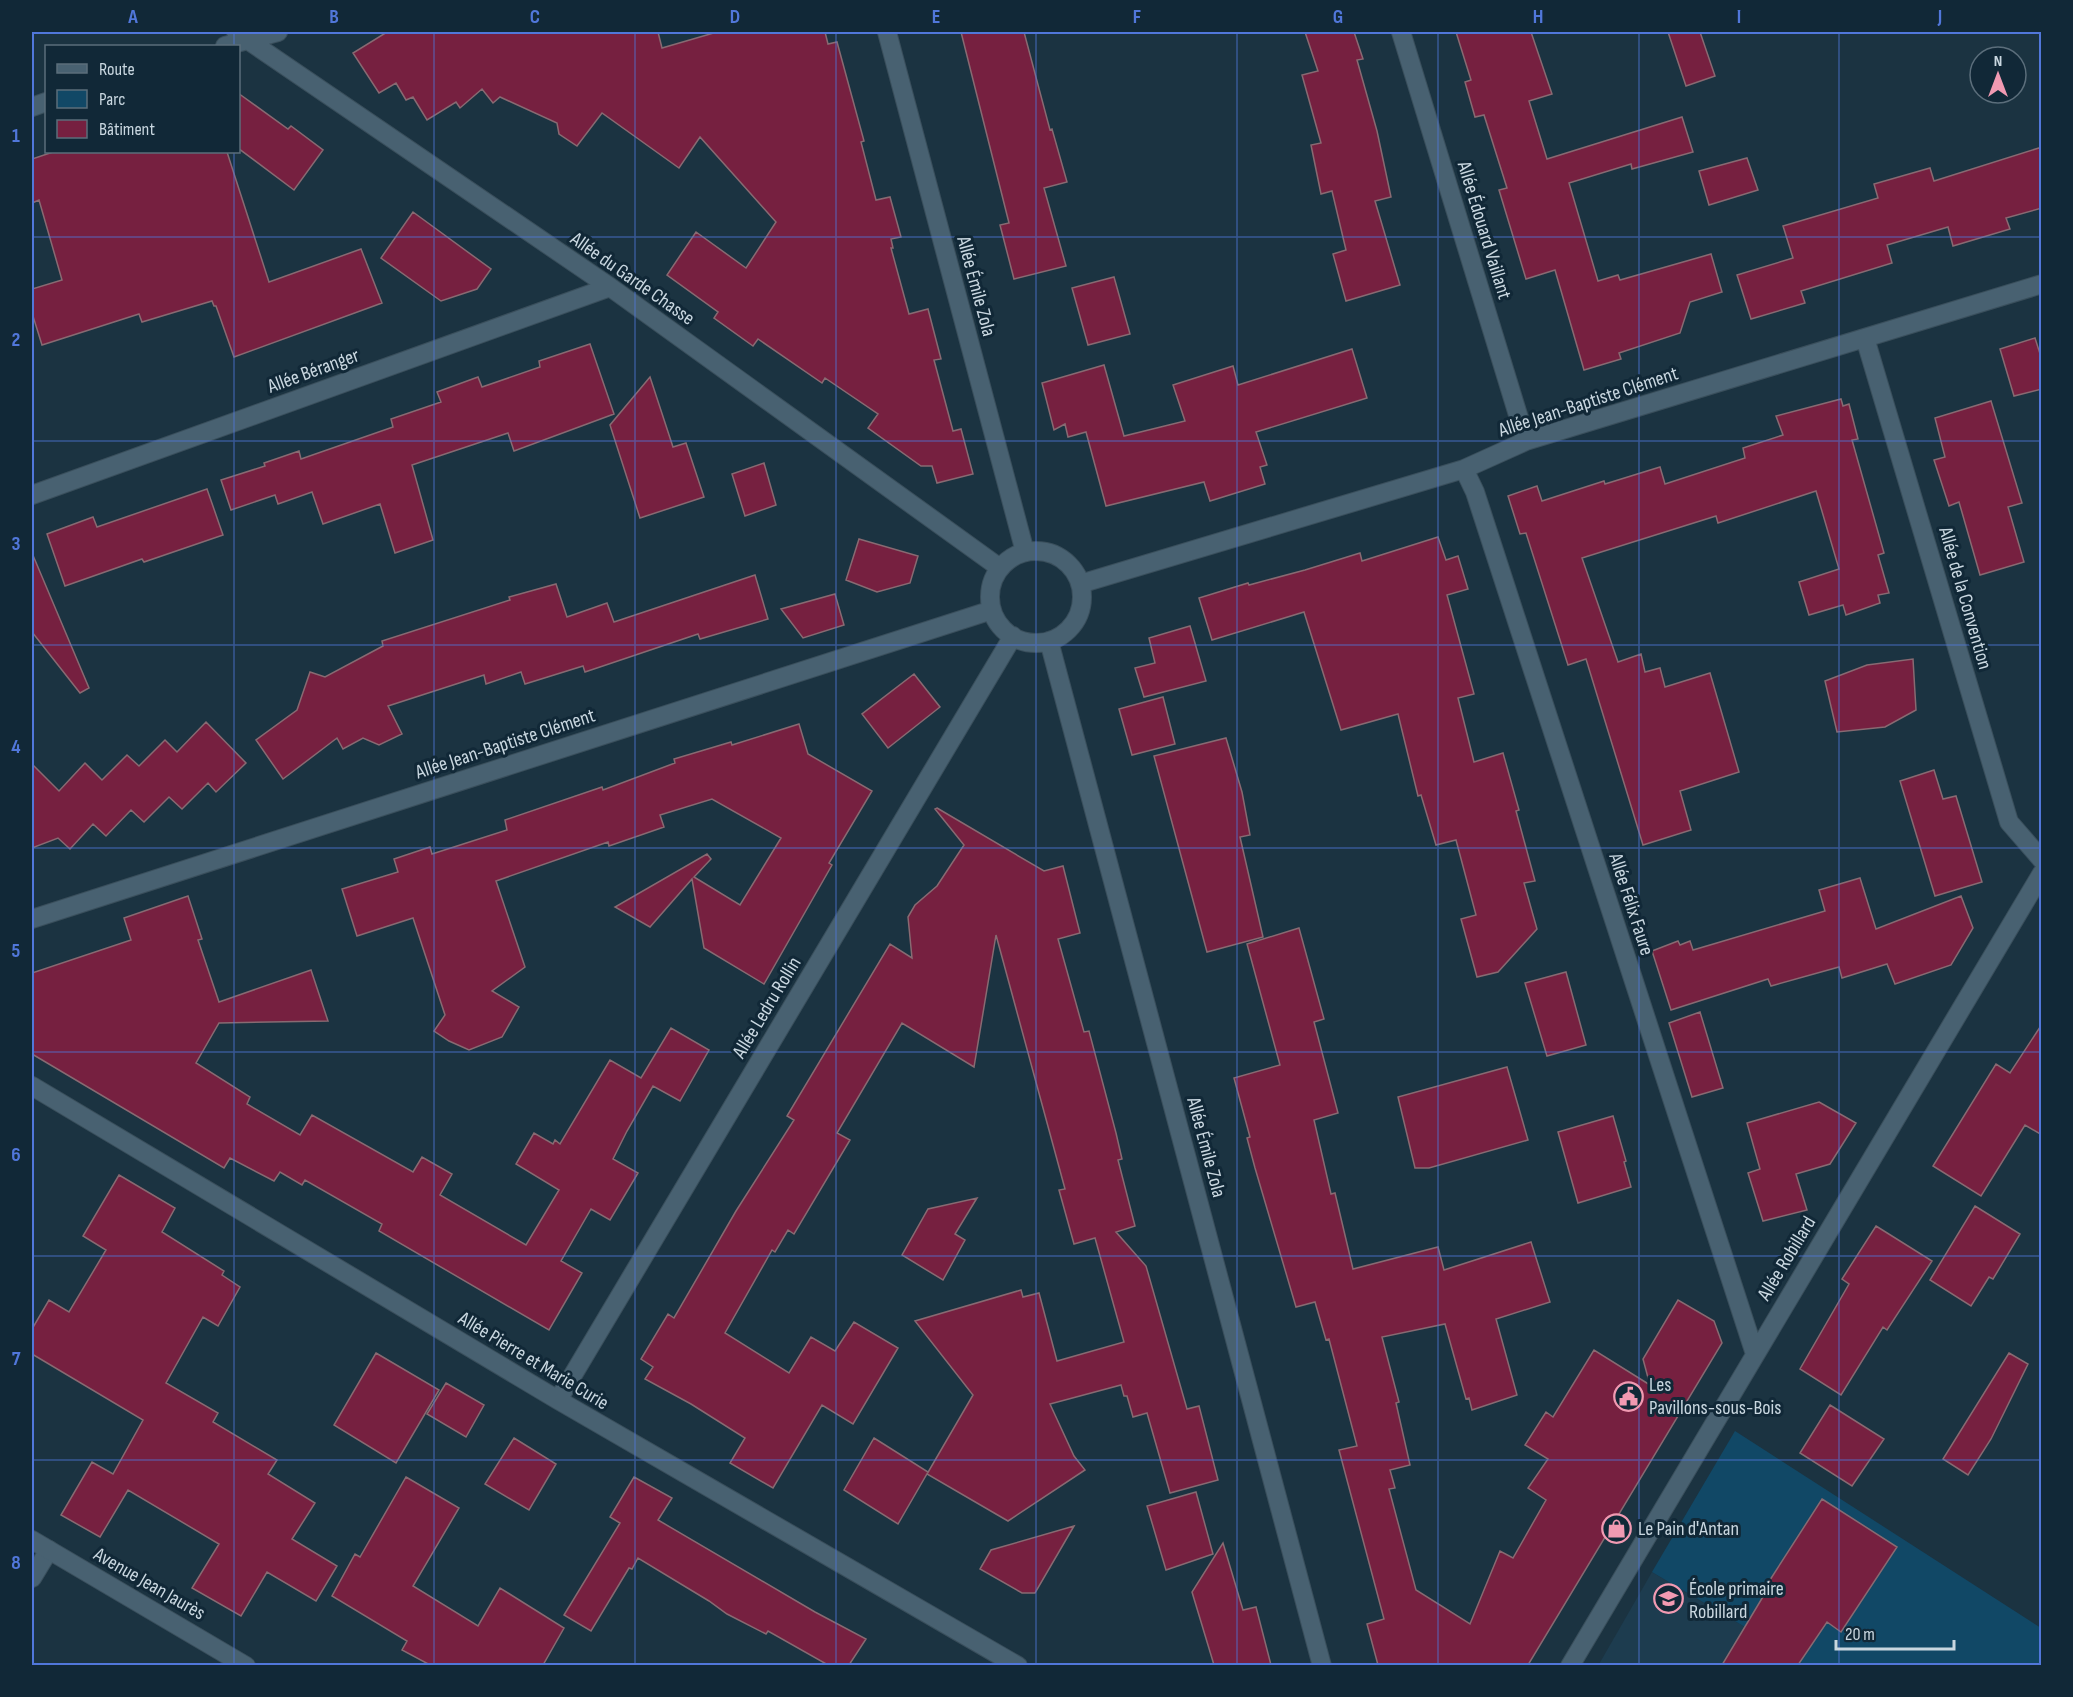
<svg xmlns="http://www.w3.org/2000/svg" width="2073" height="1697" viewBox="0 0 2073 1697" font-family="'Sofia Sans Condensed',sans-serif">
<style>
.built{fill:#1d3c4f}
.green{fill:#114866}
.building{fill:#762040;stroke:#886a72;stroke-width:1.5}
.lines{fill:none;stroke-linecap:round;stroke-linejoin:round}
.street-casing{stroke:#3a4f5c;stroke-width:20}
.secondary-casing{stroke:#3a4f5c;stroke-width:20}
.street{stroke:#486171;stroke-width:18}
.secondary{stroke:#486171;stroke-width:18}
.grid{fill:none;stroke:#5177da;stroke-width:1.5;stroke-opacity:0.55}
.labels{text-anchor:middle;stroke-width:6;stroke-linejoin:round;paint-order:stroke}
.street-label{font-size:20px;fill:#c9d7e0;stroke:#112837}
.poi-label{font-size:20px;fill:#c9d7e0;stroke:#112837;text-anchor:start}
.neatline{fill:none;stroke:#5177da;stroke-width:2}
.grid-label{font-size:20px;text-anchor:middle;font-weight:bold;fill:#5177da}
</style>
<rect width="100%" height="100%" fill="#1b3341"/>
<path class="built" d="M1652,1572l93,55 60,38 -207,1z"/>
<path class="green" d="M1735,1431l306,197v37h-236l-60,-38 -93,-55z"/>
<path class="building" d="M387,32h271l4,16 55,-16h108l3,12 9,-2 27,99 -3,1 15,58 14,-3 11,40 -10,2 2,9h-2l18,66 19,-5 13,50 -7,1 19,71 8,-2 12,45 -36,9 -5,-17h-11l-53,-38 10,-14 -53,-36 -3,5 -64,-44 -5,7 -39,-28 4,-6 -51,-37 29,-43 50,36 30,-46 -76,-85 -21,31 -77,-55 -25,33 -18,-12 -2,-11 -57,-26 -7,6 -11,-14 -22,19 -4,-6 -29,18 -14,-23 -7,3 -10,-17 -17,10 -26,-40z
M961,32h63l26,98 2,-1 15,53 -23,6 22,78 -52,13 -14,-54 9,-2z
M1305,32h49l9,27 -6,1 20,71 14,66 -16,4 25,84 -54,16 -13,-47 13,-4 -14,-59 -11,3 -10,-49 10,-2 -19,-68 16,-4z
M1456,32h75l21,62 -23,7 18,58 135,-42 11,35 -61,17 -1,-5 -62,19 29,98 20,-6 2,5 91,-26 11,38 -32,10 -10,31 -61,20 2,6 -37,11 -29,-100 -29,9 -27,-89 8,-2 -23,-73 -9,2 -10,-35 6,-2z
M1668,32h32l15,44 -29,10z
M238,93l50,36 3,-3 32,24 -29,40 -56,-42z
M2042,147v61l-36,10 4,11 -57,17 -5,-19 -61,18 5,18 -91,28 4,12 -54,16 -14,-44 56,-17 -10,-32 95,-28 -4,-14 56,-16 4,13z
M53,152h174l42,130 92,-33 21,54 -148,54 -18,-51h-2l-2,-5 -70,21 -3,-8 -97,31 -10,-32v-24l30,-9 -23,-80 -7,3v-44z
M1747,158l11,32 -49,15 -10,-34z
M413,212l78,57 -14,20 -36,12 -60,-43z
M1114,277l16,57 -42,11 -16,-57z
M2035,338l7,22v29l-28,7 -14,-47z
M590,344l24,70 -100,37 -6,-18 -96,32 21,75 -38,13 -15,-49 -57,20 -11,-32 -34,12 -3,-9 -44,15 -10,-30 44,-14 -1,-3 35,-12 2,8 92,-32 -2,-8 50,-17 -4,-10 41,-15 4,10 58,-20 -1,-6z
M1352,349l15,49 -111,34 11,33 -7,2 5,17 -55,17 -6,-19 -98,24 -20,-74 -18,5 -3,-13 -11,6 -12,-47 62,-18 20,71 61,-15 -12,-36 60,-19 5,19z
M650,377l23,70 13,-4 18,54 -64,21 -30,-93z
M1841,399l2,7 6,-2 9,35 -6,1 32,113 -6,2 11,38 -11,2 2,8 -34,12 -3,-10 -34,10 -10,-33 40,-13 -23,-78 -98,32 -2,-7 -134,42 36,104 23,-8 4,18 15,-4 5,19 45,-14 29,99 -59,19 11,39 -48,15 -57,-186 -18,6 -42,-132 -6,1 -12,-38 29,-10 5,15 62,-20 1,3 55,-17 5,17 80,-26 -2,-10 40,-13 -7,-19z
M1991,401l31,102 -14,4 16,55 -44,13 -21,-73 -10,4 -15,-46 11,-3 -10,-39z
M764,463l12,42 -31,11 -13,-42z
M207,489l16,46 -79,27 -2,-3 -77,27 -18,-52 46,-17 4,10z
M1438,537l8,23 12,-4 10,33 -21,6 27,99 -16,4 16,64 29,-9 16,57 -3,1 19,70 -11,2 13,46 -39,43 -21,5 -16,-58 15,-4 -20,-75 -20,5 -15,-50 -3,1 -20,-82 -57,16 -37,-118 -92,28 -13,-42 49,-15 1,2 56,-15 55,-17 2,8z
M859,539l59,17 -8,27 -33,9 -31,-12z
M32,553l57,135 -9,5 -48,-61z
M755,575l13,44 -68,20 -2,-5 -113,38 -2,-6 -58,18 -4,-12 -35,12 -2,-9 -96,31 14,28 -23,11 -16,-7 -20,11 -6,-11 -54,41 -27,-39 41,-30 13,-38 15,5 58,-31 -1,-5 128,-41 -1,-3 47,-13 11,33 40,-14 7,19z
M835,594l9,31 -41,13 -22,-29z
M1190,626l16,55 -62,16 -9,-29 20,-5 -6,-25z
M1913,659l3,51 -31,17 -48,5 -12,-51 42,-16z
M914,674l26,33 -52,41 -26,-34z
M1163,697l12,47 -43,11 -13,-46z
M206,722l40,41 -30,29 -8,-9 -26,26 -13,-12 -25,25 -13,-12 -25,26 -13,-12 -23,25 -12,-11 -26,10v-84l27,27 26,-28 17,17 25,-25 12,11 26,-26 12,12z
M799,724l9,30 64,37 -43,72 3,2 -68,119 -60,-36 -12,-69 -42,48 -35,-20 92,-53 4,5 -17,18 46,28 41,-67 -69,-39 -52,16 4,12 -55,19 -1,-4 -112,39 29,86 -33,24 27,16 -17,30 -33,13 -20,-9 -15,-10 11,-16 -32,-97 -56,18 -15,-47 56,-17 -4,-13 36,-12 2,7 75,-24 -2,-10 97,-33 1,3 72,-27 -1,-4 57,-17 1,3z
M1226,738l16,54 8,43 -10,2 23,100 -56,15 -53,-196z
M1934,770l9,29 13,-3 26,86 -47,14 -35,-115z
M937,808l107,63 19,-5 17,67 -22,6 26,93 5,-1 27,102 6,26 -4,1 17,66 -19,6 30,34 41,143 12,-3 19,74 -48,13 -23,-80 -14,4 -6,-21h-3l-3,-11 -71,19 24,52 11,14 -77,51 -81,-47 46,-79 -58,-74 106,-31 2,7 16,-4 18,68 67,-19 -29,-104 -21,6 -15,-54 6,-1 -69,-254 -22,132 -72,-44 -65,110 13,7 -56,94 -6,-4 -13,22 -3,-2 -47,83 64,40 22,-36 24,14 19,-29 44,26 -45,76 -31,-19 -49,83 -43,-25 15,-25 -54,-34 -46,-25 8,-12 -12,-8 27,-45 6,4 62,-107 58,-91 -7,-4 103,-172 22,14 -4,-41 7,-12 22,-19 27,-41 -29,-36z
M1860,878l16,51 85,-33 12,32 -22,37 -56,19 -8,-20 -45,14 -3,-11 -68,19 -3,-7 -97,31 -19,-59 26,-10 2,4 10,-4 3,9 132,-39 -6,-21z
M188,896l14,43 -4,1 21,62 92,-32 17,51 -109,2 -23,40 54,34 -3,7 53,31 12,-20 101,57 9,-15 30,17 -12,21 86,50 33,-55 -43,-26 18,-31 19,11 2,-4 5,4 50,-84 31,18 30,-50 38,22 -29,51 -27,-15 -26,45 -14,28 25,14 -28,47 -19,-11 -30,52 21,12 -33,57 -170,-99 3,-7 -77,-44 -3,5 -22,-13 -6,9 -44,-23 -6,10 -192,-114v-81l99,-33 -7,-22z
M1299,928l25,91 -10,3 24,91 -24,7 17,74 4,-1 18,76 85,-22 6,23 87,-28 19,60 -54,17 21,76 -45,15 -3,-12 -3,1 -21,-75 -63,13 17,65 -3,1 14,62 -20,5 5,18 -6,1 27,101 54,34 30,-73 13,7 33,-58 -18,-12 20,-29 -23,-14 21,-33 7,5 41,-67 56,35 -7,-26 35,-59 36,21 8,22 -194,322h-150l-11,-41 17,-5 -45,-169 18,-4 -28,-107 -3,1 -11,-38 -19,5 -41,-139 -8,-30 3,-1 -16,-59 46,-13 -33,-121z
M1566,972l20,73 -39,11 -22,-73z
M1700,1012l23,76 -31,9 -23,-74z
M2042,1024v111l-17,-10 -44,71 -48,-30 63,-102 14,9z
M1507,1067l21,73 -99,28h-14l-17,-71z
M1819,1102l37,21 -26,41 -34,10 11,36 -44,11 -15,-48 12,-4 -13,-46z
M1613,1116l13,45 -2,1 7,25 -53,16 -20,-71z
M119,1175l56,33 -13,24 62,39 -2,4 18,12 -22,39 -15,-9 -37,66 52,30 -5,9 64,38 -9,14 47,29 -23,36 45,27 -21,35 -49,-29 -26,44 -49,-28 27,-44 -91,-54 -28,47 -39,-22 31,-53 21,12 30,-54 -111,-66v-25l17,-29 20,12 37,-62 -23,-14z
M977,1198l-22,36 10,6 -22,40 -41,-25 26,-46z
M1975,1206l45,28 -27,45 -4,-2 -18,29 -41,-26z
M1876,1226l56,35 -45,69 -4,-3 -42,68 -41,-26 49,-85 -7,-5z
M376,1353l63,37 -43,73 -62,-38z
M2009,1353l19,11 -37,75 -23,36 -25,-16z
M446,1383l38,22 -18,32 -39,-23z
M1830,1405l54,34 -32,47 -52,-33z
M514,1438l42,26 -27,46 -44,-26z
M874,1438l54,34 -30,52 -54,-34z
M406,1477l53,31 -46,78 65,40 22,-38 64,40 -21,37h-113l-28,-15 5,-9 -75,-45 23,-42 5,3z
M634,1477l38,21 -14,22 157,92 51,27 -17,26h-21l-60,-34 -2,3 -39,-20 -18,-13 -71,-43 -6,11 -3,-1 -38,63 -27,-16 56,-92 -10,-6z
M1196,1492l17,62 -47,16 -19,-64z
M1822,1499l75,48 -56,85 -14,-10 -29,43h-76l48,-80 -2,-2z
M1074,1526l-39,67h-13l-42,-24 11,-19z
M1223,1543l20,67 13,-3 15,58h-57l-22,-73z"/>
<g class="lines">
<defs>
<path id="street" d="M236,32l374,255 390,281
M887,32l138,520
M1401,32l125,409
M225,46l53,-14
M32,107l14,-5
M1865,338l144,484 33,38
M1464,469l11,23 280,862
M32,495l578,-208
M990 597a46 46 0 1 1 92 0a46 46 0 1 1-92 0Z
M1080,584l384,-115 62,-28 516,-157
M1049,641l273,1025
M32,919l960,-309
M32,1086l526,314 460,266
M558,1400l455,-764
M32,1578l17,-28
M1570,1666l472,-793"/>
<path id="secondary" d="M32,1540l214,126"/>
</defs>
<use href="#street" class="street-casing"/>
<use href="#secondary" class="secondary-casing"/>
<use href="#street" class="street"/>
<use href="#secondary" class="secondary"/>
</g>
<path class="grid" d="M234,32v14M434,32v1634M635,32v1634M836,32v1634M1036,32v1634M1237,32v1634M1438,32v1634M1639,32v1634M1839,32v1634M234,152v1514M32,237h2010M32,441h2010M32,645h2010M32,848h2010M32,1052h2010M32,1256h2010M32,1460h2010"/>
<defs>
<symbol id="civic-ring" viewBox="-11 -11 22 22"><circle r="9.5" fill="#112837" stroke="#f19ab2" stroke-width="1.5"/><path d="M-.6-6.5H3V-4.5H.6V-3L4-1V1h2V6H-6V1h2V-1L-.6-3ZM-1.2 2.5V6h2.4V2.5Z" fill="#f19ab2"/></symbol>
<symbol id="shop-ring" viewBox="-11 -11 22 22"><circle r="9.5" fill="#112837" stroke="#f19ab2" stroke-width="1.5"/><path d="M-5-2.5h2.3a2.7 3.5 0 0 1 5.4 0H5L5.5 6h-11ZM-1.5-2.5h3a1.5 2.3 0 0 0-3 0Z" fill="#f19ab2"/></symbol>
<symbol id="school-ring" viewBox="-11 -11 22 22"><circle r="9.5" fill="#112837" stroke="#f19ab2" stroke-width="1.5"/><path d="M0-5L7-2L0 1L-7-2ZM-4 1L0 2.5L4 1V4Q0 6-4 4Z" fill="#f19ab2"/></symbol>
</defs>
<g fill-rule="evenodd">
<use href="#civic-ring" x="1612" y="1380" width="33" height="33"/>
<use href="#shop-ring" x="1600" y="1512" width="33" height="33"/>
<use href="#school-ring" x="1652" y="1582" width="33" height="33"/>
</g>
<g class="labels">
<g class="street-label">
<text transform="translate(1485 230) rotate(73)" y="7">Allée Édouard Vaillant</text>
<text transform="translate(633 278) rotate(35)" y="7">Allée du Garde Chasse</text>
<text transform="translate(977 286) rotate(75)" y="7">Allée Émile Zola</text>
<text transform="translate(313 370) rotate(-20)" y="7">Allée Béranger</text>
<text transform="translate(1588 401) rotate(-18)" y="7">Allée Jean-Baptiste Clément</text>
<text transform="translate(1966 598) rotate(74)" y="7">Allée de la Convention</text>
<text transform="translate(505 743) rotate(-18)" y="7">Allée Jean-Baptiste Clément</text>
<text transform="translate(1632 904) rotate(72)" y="7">Allée Félix Faure</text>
<text transform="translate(766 1007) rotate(-59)" y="7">Allée Ledru Rollin</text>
<text transform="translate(1207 1147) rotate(75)" y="7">Allée Émile Zola</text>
<text transform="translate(1786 1258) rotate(-59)" y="7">Allée Robillard</text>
<text transform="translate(534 1360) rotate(31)" y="7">Allée Pierre et Marie Curie</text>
<text transform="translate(150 1583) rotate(30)" y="7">Avenue Jean Jaurès</text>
</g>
<g class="poi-label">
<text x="1649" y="1391">Les<tspan x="1649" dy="23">Pavillons-sous-Bois</tspan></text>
<text x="1638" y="1535">Le Pain d'Antan</text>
<text x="1689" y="1595">École primaire<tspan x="1689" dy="23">Robillard</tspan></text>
</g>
</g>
<rect width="2073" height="1697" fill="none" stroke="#112837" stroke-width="66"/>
<rect x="45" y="45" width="195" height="108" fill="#112837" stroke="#5b6e7b" stroke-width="1.5"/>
<rect x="57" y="64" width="30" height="9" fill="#486171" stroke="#5b6e7b" stroke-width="1.5"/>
<text x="99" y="75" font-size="18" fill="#c9d7e0">Route</text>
<rect x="57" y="90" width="30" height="18" fill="#114866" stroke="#5b6e7b" stroke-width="1.5"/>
<text x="99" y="105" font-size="18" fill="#c9d7e0">Parc</text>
<rect x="57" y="120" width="30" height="18" fill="#762040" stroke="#5b6e7b" stroke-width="1.5"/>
<text x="99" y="135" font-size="18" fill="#c9d7e0">Bâtiment</text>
<g transform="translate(1998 75)"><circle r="28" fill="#112837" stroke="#5b6e7b" stroke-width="1.5"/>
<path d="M0-4.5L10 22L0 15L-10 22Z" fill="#f19ab2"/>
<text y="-9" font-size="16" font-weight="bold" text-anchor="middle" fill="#c9d7e0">N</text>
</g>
<path d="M1836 1640v9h118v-9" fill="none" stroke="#c9d7e0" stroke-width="3"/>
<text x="1845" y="1640" font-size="18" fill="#c9d7e0" stroke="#112837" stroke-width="4.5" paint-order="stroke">20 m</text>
<rect x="33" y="33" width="2007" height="1631" class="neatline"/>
<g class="grid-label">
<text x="133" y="23">A</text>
<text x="334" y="23">B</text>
<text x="535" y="23">C</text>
<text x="735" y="23">D</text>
<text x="936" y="23">E</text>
<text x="1137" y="23">F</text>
<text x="1338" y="23">G</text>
<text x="1538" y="23">H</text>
<text x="1739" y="23">I</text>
<text x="1940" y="23">J</text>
<text x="16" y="142">1</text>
<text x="16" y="346">2</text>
<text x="16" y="550">3</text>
<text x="16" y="753">4</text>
<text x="16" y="957">5</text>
<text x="16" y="1161">6</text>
<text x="16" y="1365">7</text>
<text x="16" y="1569">8</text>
</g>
</svg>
